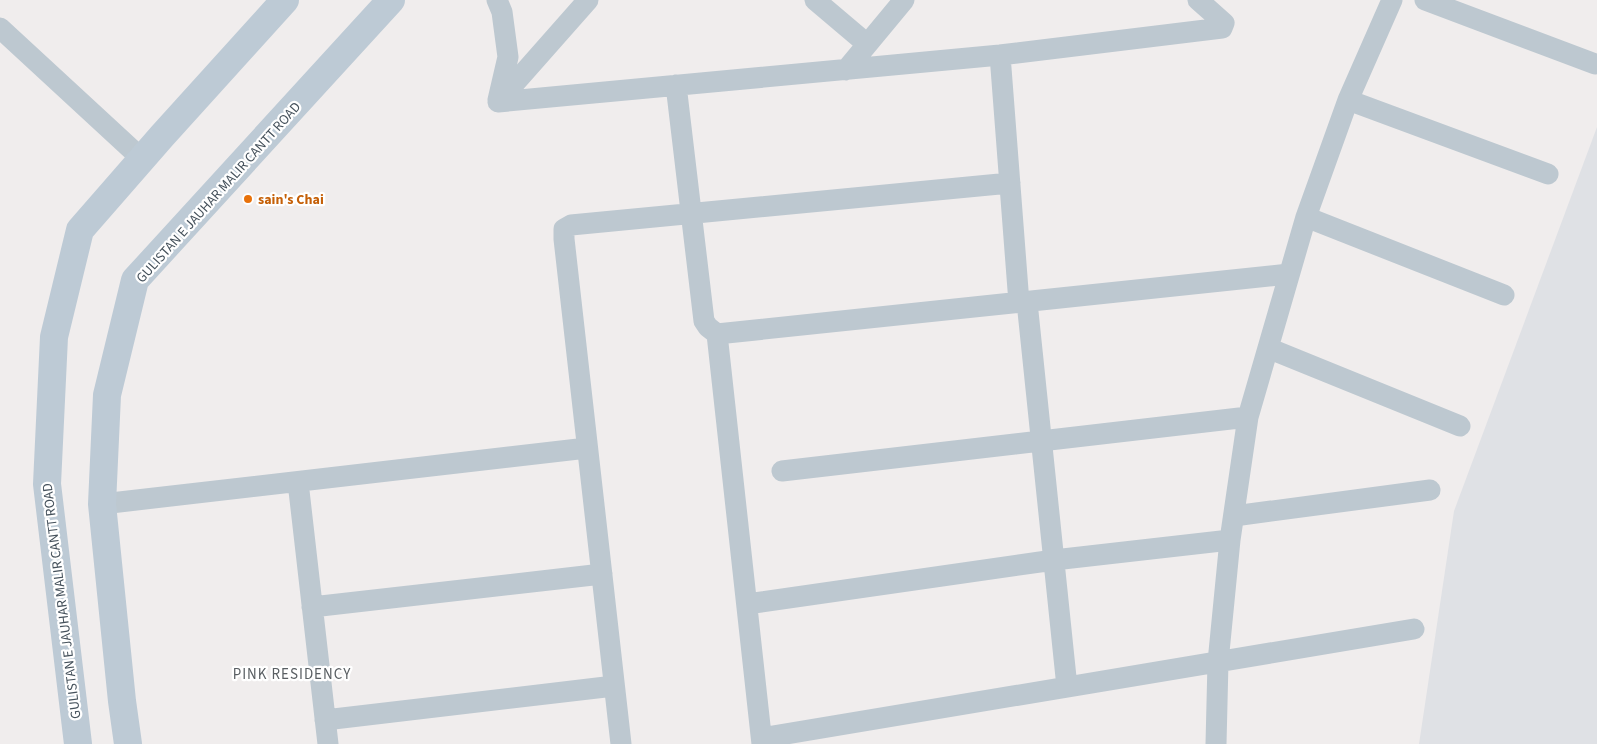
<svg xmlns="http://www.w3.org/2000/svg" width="1597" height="744" viewBox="0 0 1597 744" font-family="'Source Sans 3',sans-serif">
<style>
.airport{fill:#dfe1e5}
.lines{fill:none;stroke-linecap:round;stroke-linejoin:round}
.minor{stroke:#bdc8d0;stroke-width:21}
.secondary{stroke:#bdcad5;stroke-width:28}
.food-dot{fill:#e8710a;stroke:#fff;stroke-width:2}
.labels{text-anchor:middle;stroke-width:4.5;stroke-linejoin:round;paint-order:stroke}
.street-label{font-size:14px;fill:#45515b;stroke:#fff}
.food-label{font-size:14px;font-weight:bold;fill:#c56008;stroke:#fff;text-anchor:start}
.neighbourhood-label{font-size:15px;letter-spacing:1px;fill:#595e62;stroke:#fff}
</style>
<rect width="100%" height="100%" fill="#f0eded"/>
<path class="airport" d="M1597,127v617h-178l35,-233z"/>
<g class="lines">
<path class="minor" d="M497,0l5,12 6,45 -10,43
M815,0l52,44
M1425,0l170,64
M0,28l142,131
M1000,55l19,248
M846,70l58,-70
M676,85l28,236 4,6 9,7 572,-60
M1348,100l200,74
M498,102l502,-47 222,-27 2,-5 -26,-23
M498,102l90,-102
M1306,217l198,78
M1027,302l40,385
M717,334l45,410
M1268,348l192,78
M782,471l466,-54
M298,482l30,262
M102,504l485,-56
M1234,516l196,-26
M747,604l307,-44 176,-20
M312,607l290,-33
M325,720l289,-34
M762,738l652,-109
M621,744l-57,-505v-10l7,-4 439,-42
M1216,744l2,-82 12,-122 18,-123 58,-200 42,-117 44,-100"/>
<path class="secondary" d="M78,744l-31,-260 7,-147 26,-107 82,-94 123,-136
M128,744l-6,-43 -20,-197 5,-109 28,-115 256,-280"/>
</g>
<circle class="food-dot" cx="248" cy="199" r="5"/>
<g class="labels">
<g class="street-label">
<text transform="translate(218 192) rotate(-48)" y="5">GULISTAN E JAUHAR MALIR CANTT ROAD</text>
<text transform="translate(61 601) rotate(-97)" y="5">GULISTAN E JAUHAR MALIR CANTT ROAD</text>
</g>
<g class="food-label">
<text x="258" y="204">sain's Chai</text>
</g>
<g class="neighbourhood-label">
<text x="292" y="679">PINK RESIDENCY</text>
</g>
</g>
</svg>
